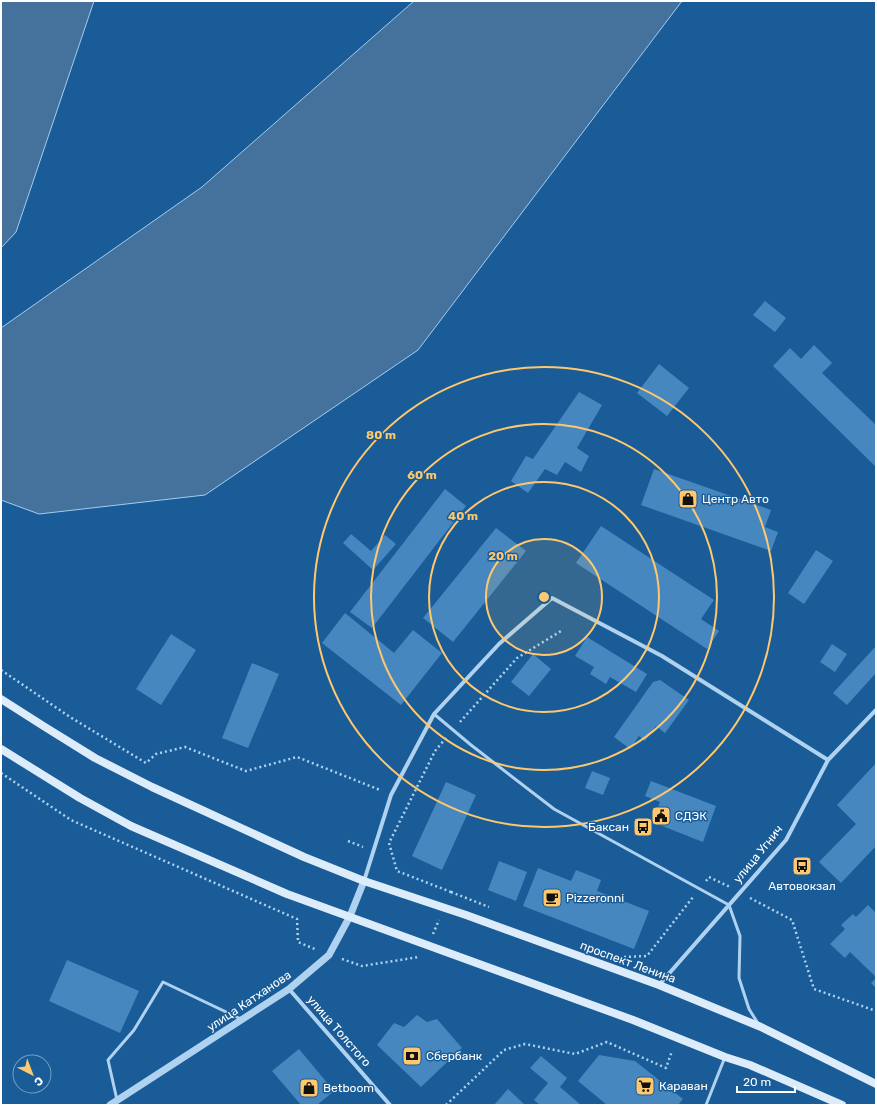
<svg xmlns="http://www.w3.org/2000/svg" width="877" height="1106" viewBox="0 0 877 1106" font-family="Rubik,sans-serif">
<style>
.water{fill:#44729c;stroke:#a0cef2}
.building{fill:#4787bf}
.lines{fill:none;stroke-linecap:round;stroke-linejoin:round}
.path{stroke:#aed2f0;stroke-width:2.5;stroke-dasharray:2 3;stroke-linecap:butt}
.service{stroke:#aed2f0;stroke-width:3}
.minor{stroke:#aed2f0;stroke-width:4}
.tertiary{stroke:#aed2f0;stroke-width:7}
.secondary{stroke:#dcecfb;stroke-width:8}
.ring{fill:none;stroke:#ffc86d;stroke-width:2}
.labels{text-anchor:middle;stroke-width:3;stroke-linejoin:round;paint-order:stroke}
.poi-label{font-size:12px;fill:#fff;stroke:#1a5c97;text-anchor:start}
.street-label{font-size:12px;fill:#fff;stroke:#1a5c97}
.centre{fill:#ffc86d;stroke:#1a5c97;stroke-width:2}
.ring-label{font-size:12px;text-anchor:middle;font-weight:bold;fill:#ffc86d;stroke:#1a5c97;stroke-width:3;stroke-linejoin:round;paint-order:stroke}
</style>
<rect width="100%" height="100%" fill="#1a5c97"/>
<path class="water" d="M1,1h93l-78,231 -15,16z
M414,1h268l-264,349 -213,145 -166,19 -38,-14v-172l201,-141z"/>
<path class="building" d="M765,301l21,17 -11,14 -22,-17z
M814,345l18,18 -10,10 54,52v42l-103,-101 17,-18 11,11z
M659,364l30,24 -22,28 -30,-23z
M579,392l23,13 -25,43 12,8 -8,16 -16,-10 -8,13 -12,-6 -17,24 -17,-12 15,-25 7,3z
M654,469l117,41 -6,17 13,5 -7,19 -130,-46z
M445,489l21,17 -94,122 -22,-16z
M601,526l113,74 -13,19 18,12 -12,18 -131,-86z
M496,528l30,23 -73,91 -30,-24z
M351,534l20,17 14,-16 11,9 -23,26 -30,-27z
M816,550l17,11 -29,43 -16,-11z
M345,613l49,40 19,-23 29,23 -41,52 -79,-62z
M171,634l25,16 -35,55 -25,-16z
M587,637l60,37 -11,18 -26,-15 -4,7 -16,-10 4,-7 -19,-11z
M832,644l15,10 -12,18 -15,-10z
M876,646v27l-29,32 -14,-12z
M533,654l18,15 -22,27 -18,-14z
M252,663l27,11 -31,74 -26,-10z
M660,680l29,20 -24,33 -9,-7 -11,15 -6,-5 -9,13 -16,-12 39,-55z
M876,763v83l-35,37 -22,-21 37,-38 -19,-19z
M592,771l18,7 -7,17 -18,-7z
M651,781l65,25 -13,36 -51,-20 8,-20 -15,-6z
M446,782l30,13 -34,75 -30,-14z
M499,861l28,11 -11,29 -28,-11z
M538,868l33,13 5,-11 25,10 -4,11 52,20 -15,38 -111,-43z
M868,905l8,8v64l-26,-25 -5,6 -15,-14 15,-15 -4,-4 12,-11 3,3z
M67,960l72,31 -19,42 -71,-32z
M876,978v10l-5,-5z
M417,1015l10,7 10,-3 25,29 -41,39 -44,-42 17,-22 10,4z
M299,1049l35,42 -17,14h-16l-29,-34z
M599,1055l36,6 48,38 -5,6h-71l-29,-24z
M541,1056l26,22 -7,9 21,18h-41l-6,-5 14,-17 -18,-15z
M508,1089l17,16h-31z"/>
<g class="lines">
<path class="path" d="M1,670l69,47 76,46 10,-9 29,-7 61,24 51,-14 83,33
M460,722l57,-64 44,-27
M446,738l-11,13 -46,92 8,28 54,21 -1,3
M1,773l70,47 226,99 1,23 19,8
M348,841l15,6
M706,881l3,-4 21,10
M451,892l38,15
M750,898l42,22 22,69 62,22
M433,934l6,-14
M624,957l23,-1 46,-59
M342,959l20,7 57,-9
M446,1105l58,-55 21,-6 50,10 32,-12 59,26 6,-17"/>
<path class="service" d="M434,714l37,31 83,64 175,96 11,31 -1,42 10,31 10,16
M117,1100l-9,-40 26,-30 29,-48 78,37
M706,1105l19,-48"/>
<path class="minor" d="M364,881l27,-86 43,-81 65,-70 53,-46 110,58 166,104
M659,985l127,-145 42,-80 48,-50
M289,989l101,116"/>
<path class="tertiary" d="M110,1105l179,-116 40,-34 21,-39 14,-35"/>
<path class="secondary" d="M1,699l44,28 50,31 57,29 152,70 60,24 102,34 193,70 102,42 115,57
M1,749l79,49 51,28 156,68 346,126 92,37 25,8 92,40"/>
</g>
<circle cx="544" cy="597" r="58" fill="#ffc86d" fill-opacity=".12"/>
<g class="ring">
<circle cx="544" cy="597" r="58"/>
<circle cx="544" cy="597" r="115"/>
<circle cx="544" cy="597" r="173"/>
<circle cx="544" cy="597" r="230"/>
</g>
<defs>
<symbol id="shop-square" viewBox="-11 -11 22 22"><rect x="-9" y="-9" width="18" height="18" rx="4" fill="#ffc86d" stroke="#1a5c97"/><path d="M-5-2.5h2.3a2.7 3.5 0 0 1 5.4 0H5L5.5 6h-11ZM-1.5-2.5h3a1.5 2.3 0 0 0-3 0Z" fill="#111"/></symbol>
<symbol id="civic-square" viewBox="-11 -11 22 22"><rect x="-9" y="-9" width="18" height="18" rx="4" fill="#ffc86d" stroke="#1a5c97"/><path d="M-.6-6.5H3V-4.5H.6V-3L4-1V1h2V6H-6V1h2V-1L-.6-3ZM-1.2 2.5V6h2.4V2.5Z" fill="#111"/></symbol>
<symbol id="bus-square" viewBox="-11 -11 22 22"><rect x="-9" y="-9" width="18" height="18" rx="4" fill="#ffc86d" stroke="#1a5c97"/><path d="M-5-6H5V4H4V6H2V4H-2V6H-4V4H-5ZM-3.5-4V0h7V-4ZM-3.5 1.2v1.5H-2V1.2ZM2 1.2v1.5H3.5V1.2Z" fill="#111"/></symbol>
<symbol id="cafe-square" viewBox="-11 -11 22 22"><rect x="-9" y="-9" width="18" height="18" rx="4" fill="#ffc86d" stroke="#1a5c97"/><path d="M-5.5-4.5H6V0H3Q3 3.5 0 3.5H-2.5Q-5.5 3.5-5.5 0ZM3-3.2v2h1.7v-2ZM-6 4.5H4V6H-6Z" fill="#111"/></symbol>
<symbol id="bank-square" viewBox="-11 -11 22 22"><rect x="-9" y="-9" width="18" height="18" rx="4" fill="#ffc86d" stroke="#1a5c97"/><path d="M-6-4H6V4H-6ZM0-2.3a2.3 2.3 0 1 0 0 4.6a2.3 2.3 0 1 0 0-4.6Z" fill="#111"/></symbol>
<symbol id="supermarket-square" viewBox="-11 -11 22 22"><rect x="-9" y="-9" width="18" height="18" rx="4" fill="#ffc86d" stroke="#1a5c97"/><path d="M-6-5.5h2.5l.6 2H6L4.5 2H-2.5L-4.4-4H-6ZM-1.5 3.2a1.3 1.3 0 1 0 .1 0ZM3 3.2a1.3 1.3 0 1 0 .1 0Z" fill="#111"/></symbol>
</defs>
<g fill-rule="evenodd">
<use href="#shop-square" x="677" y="488" width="22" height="22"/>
<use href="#civic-square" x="650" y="805" width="22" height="22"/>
<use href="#bus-square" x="632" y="816" width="22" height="22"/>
<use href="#bus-square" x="791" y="855" width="22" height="22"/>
<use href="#cafe-square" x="541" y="887" width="22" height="22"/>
<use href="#bank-square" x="401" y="1045" width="22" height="22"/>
<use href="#supermarket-square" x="634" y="1075" width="22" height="22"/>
<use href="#shop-square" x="298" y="1077" width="22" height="22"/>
</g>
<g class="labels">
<g class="poi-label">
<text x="702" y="503">Центр Авто</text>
<text x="675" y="820">СДЭК</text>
<text x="629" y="831" text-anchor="end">Баксан</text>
<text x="802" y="890" text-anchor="middle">Автовокзал</text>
<text x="566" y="902">Pizzeronni</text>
<text x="426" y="1060">Сбербанк</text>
<text x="659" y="1090">Караван</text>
<text x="323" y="1092">Betboom</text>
</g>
<g class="street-label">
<text transform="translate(758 854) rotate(-51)" y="4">улица Угнич</text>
<text transform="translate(628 962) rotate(20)" y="4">проспект Ленина</text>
<text transform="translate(249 1001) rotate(-34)" y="4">улица Катханова</text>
<text transform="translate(339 1031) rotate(49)" y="4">улица Толстого</text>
</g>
</g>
<circle cx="544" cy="597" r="6" class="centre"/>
<g class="ring-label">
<text x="381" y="439">80 m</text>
<text x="422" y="479">60 m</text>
<text x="463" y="520">40 m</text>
<text x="503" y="560">20 m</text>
</g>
<rect width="877" height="1106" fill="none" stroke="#ffffff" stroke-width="4"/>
<g transform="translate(32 1074) rotate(138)"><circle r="19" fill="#1a5c97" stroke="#769dc1"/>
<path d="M0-3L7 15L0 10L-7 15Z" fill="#ffc86d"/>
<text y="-6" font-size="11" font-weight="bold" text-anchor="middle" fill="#ffffff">С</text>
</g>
<path d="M737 1086v6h58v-6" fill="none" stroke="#ffffff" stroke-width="2"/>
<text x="743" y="1086" font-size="12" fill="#ffffff" stroke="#1a5c97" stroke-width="3" paint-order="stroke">20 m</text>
</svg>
